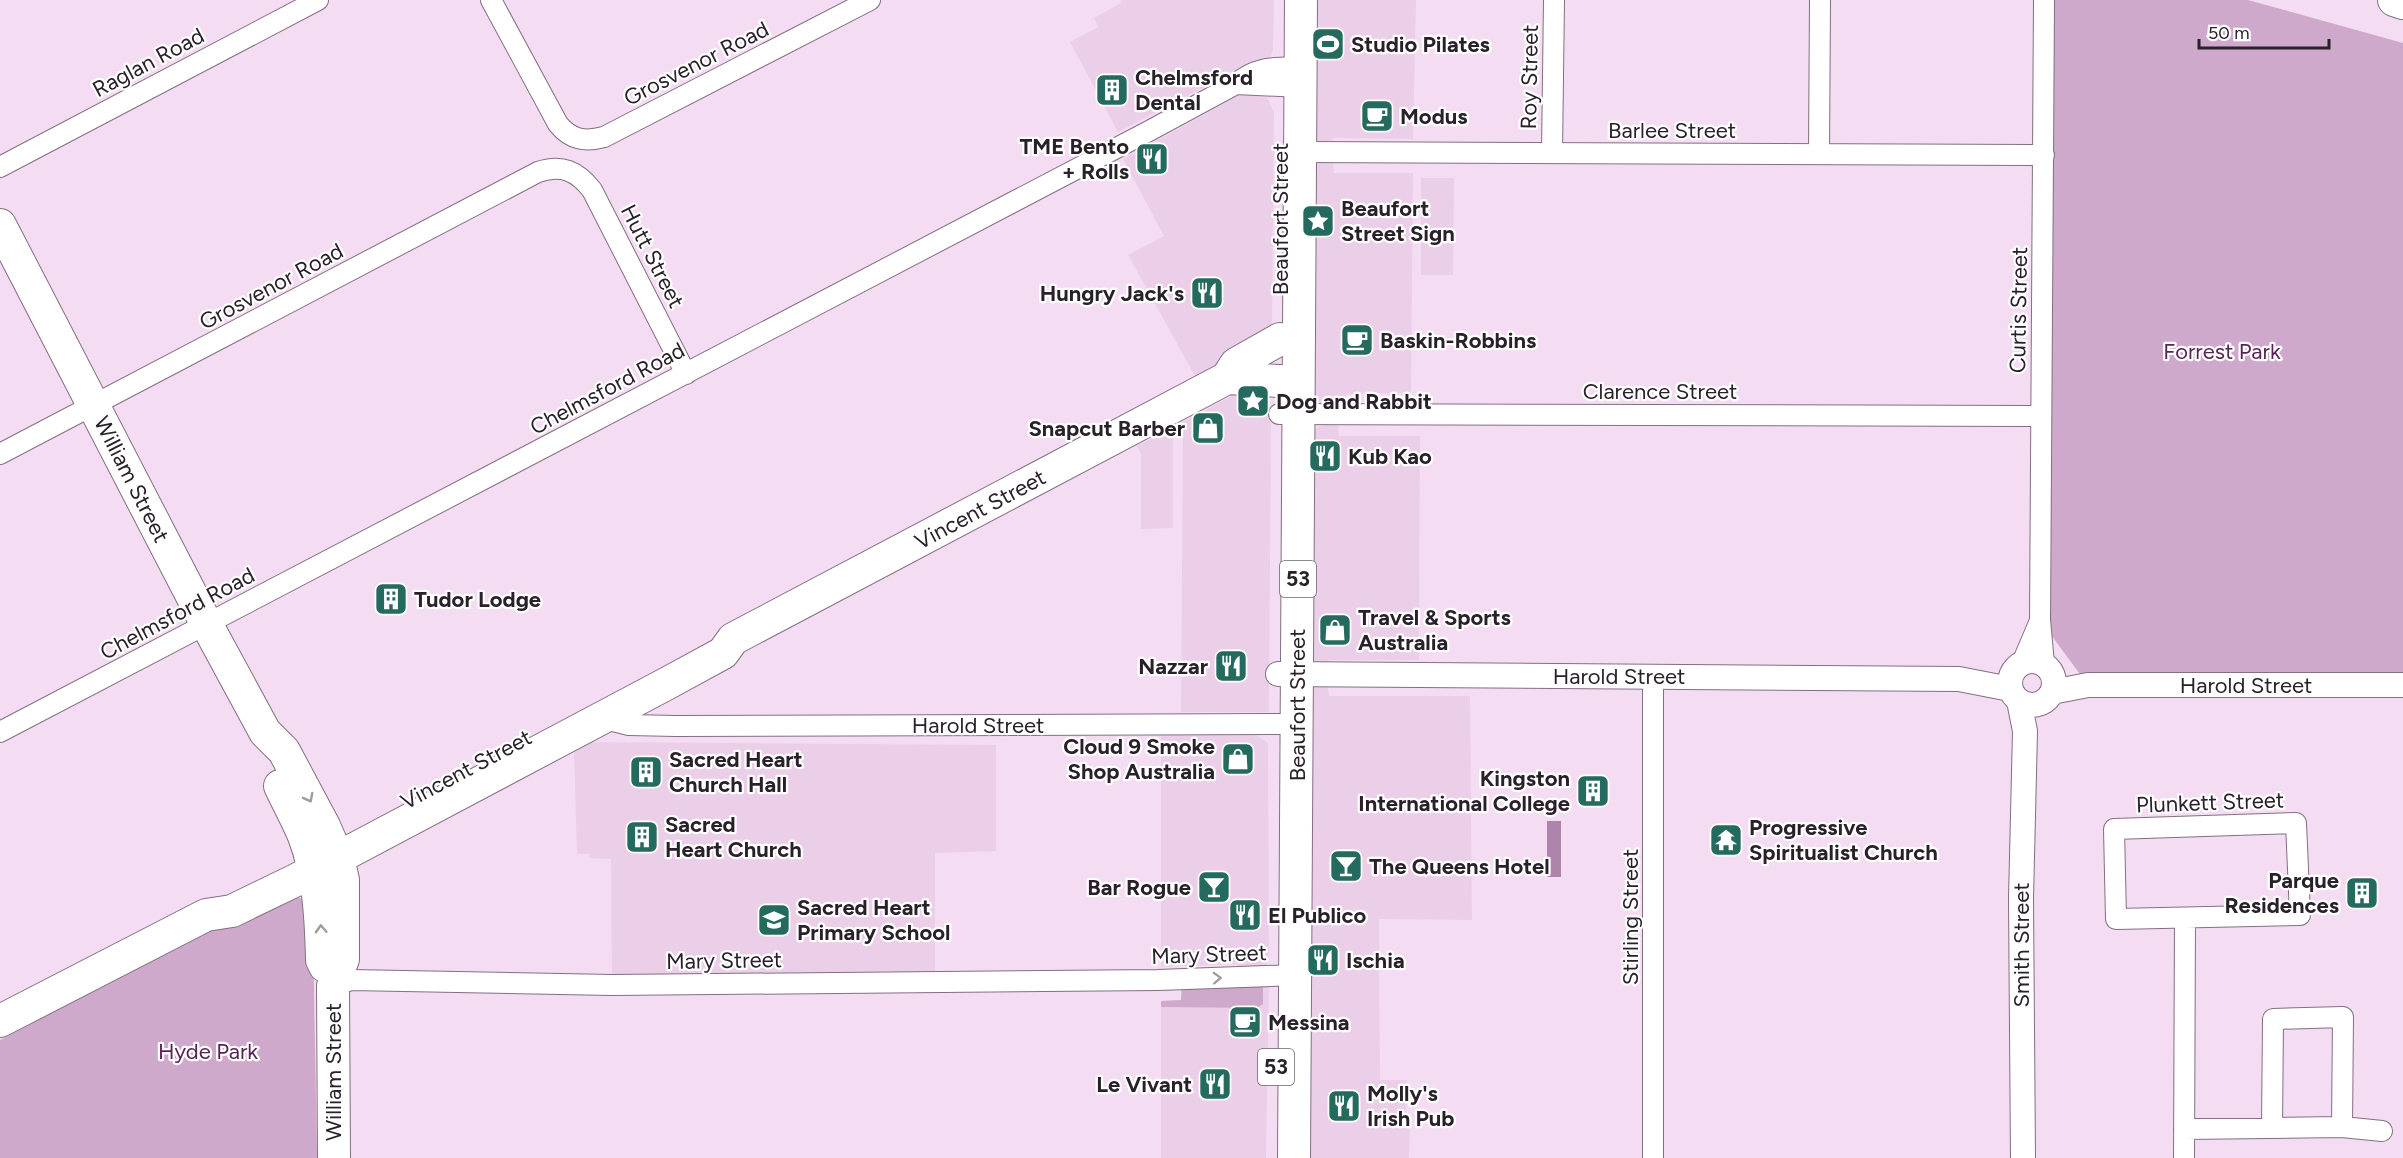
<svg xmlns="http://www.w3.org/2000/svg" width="2403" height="1158" viewBox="0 0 2403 1158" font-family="Figtree,sans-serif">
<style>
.built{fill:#ebcfe8}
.green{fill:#cea9cb}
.water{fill:#ae84aa}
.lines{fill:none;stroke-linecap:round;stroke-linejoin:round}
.minor-casing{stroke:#836f81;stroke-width:22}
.tertiary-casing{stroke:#836f81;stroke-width:26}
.primary-casing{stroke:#836f81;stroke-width:34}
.minor{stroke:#fff;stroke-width:20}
.tertiary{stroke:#fff;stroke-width:24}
.primary{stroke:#fff;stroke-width:32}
.oneway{stroke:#9f9b9f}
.labels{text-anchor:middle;stroke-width:4.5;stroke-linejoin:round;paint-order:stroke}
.shield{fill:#fff;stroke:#696469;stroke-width:1.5}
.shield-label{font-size:21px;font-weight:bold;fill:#292129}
.poi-label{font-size:22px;font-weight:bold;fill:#292129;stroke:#fff;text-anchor:start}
.street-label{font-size:22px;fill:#292129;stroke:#fff}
.park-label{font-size:22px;fill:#582455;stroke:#fff}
</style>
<rect width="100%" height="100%" fill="#f4ddf2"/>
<path class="built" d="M1120,0h154l-1,49 -2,7 -6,6 -36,12 -111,58 -48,-90 28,-15 -4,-9 27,-15z
M1309,0h107l-3,139 -80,-1 -1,6 -17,-4z
M1256,93l12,6 6,14 -2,218 -8,11 -69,34 -67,-121 36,-19 -41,-77 119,-65z
M1333,159l1,14h79l-2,220 -65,1v13l-22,-1 -15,-10 6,-231 11,-5z
M1421,178h33l-1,97h-32z
M1239,392l24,3 5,6 3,11 -2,300h-88l2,-290z
M1329,424h9l1,12h81l-1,224h-90l-1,6 -11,-2 -7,-6 -1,-223 11,-9z
M1169,429l4,8v91l-32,1v-75l-4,-8z
M1313,686h15l1,10h141l2,224 -93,-1 1,161h27l-1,45h4l-1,33h-106l6,-468z
M1161,734l95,1 12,8 1,216 -3,7 -5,3 -17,1 -8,-6 -75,3z
M589,742l407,3v106l-61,2v129l-323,3 -1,-126 -21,-1 -1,-4h-12l-3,-104z
M1269,980l-3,178h-105v-157l20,-1 1,-16z"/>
<path class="green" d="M2044,0h204l155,43v642h-315l-48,-65z
M297,896l11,8 5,28 4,226h-317v-118l191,-100 85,-40z
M1263,980v24l-6,4 -96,-1v-6l20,-1 1,-16z"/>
<path class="water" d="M1547,821h14v56h-14z"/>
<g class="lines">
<defs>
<path id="minor" d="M491,0l67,124c13,16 27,18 46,13l266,-137
M2044,0l-4,620 4,44
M1236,84l64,3
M1300,152l744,3
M1552,153l2,-153
M1819,154l1,-154
M0,167l318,-167
M1279,414l761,2
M0,454l538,-282c24,-8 39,-1 54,18l94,184
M2022,663l17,-40
M601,718l28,7 47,1 621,-2
M0,732l1149,-601 87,-47c20,-18 39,-16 65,-17
M2296,823l4,92 -184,4 -2,-90z
M333,986l18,-6 261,5 546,-5 138,-5
M2272,1127l1,-108 70,-2 -1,110
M2184,1129l158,-2 40,4
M1653,1158v-481
M2184,1158l1,-239"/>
<path id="tertiary" d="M2010 683a22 22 0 1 1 44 0a22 22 0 1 1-44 0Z
M1278,674l681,5 51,10
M2052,692l36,-7h315
M2019,701l6,30 -4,168 2,259"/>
<path id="primary" d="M2394,0l9,3
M0,225l207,400 58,107 19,19 40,75 14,32 5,22v79l-10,27 1,172
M1227,378l71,4
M280,786c8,17 17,33 24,50 15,40 17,82 18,124l3,6
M0,1021l206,-106 26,-4 64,-31 370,-196 57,-31 10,-14 494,-261 9,-14 44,-25
M1294,1158l7,-1158"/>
</defs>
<use href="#minor" class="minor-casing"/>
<use href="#tertiary" class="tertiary-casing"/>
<use href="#primary" class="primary-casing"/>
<use href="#minor" class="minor"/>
<use href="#tertiary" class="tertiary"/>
<use href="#primary" class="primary"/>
</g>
<defs><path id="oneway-chevron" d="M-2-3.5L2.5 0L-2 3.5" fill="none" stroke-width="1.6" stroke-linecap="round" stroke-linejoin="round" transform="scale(1.5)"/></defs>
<g class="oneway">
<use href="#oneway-chevron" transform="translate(309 798) rotate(62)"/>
<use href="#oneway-chevron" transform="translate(321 929) rotate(-93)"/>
<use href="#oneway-chevron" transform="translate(1217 978) rotate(-2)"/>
</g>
<defs>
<symbol id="stadium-square" viewBox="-11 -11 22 22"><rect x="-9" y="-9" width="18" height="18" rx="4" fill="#256a5e" stroke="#fff"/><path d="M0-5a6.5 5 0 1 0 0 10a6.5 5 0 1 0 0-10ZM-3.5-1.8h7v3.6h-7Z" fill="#fff"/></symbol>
<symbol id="building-square" viewBox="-11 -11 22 22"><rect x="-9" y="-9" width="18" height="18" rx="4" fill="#256a5e" stroke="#fff"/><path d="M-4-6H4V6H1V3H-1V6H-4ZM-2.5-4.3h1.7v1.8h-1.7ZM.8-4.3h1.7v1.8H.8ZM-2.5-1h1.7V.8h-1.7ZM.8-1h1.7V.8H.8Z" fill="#fff"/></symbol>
<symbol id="cafe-square" viewBox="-11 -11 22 22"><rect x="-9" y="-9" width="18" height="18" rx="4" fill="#256a5e" stroke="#fff"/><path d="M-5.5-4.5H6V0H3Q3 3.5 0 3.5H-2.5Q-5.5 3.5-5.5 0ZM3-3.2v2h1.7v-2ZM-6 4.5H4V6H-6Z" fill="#fff"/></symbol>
<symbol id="restaurant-square" viewBox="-11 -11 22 22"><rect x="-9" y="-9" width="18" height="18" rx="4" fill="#256a5e" stroke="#fff"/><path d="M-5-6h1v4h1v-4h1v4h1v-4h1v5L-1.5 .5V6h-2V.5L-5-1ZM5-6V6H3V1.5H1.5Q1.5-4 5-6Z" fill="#fff"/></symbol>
<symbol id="sight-square" viewBox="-11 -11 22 22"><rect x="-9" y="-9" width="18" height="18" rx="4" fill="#256a5e" stroke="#fff"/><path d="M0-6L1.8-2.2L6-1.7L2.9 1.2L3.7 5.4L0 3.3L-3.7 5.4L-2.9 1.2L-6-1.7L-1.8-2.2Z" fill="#fff"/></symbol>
<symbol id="shop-square" viewBox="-11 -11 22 22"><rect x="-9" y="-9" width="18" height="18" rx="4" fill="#256a5e" stroke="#fff"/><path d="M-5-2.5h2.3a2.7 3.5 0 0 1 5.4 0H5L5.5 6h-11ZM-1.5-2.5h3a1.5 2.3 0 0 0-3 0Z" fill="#fff"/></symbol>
<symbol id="temple-square" viewBox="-11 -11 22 22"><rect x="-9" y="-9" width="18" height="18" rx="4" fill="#256a5e" stroke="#fff"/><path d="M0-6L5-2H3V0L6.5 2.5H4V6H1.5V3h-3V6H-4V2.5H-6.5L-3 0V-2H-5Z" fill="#fff"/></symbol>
<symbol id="bar-square" viewBox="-11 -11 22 22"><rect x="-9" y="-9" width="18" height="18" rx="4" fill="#256a5e" stroke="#fff"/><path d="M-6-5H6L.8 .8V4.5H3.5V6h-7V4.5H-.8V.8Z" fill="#fff"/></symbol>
<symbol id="school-square" viewBox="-11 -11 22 22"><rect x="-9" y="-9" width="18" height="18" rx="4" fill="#256a5e" stroke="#fff"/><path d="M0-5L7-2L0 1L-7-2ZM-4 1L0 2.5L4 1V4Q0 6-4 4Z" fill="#fff"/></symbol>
</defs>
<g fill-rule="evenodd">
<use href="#stadium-square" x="1309" y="25" width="38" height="38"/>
<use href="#building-square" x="1093" y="71" width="38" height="38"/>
<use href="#cafe-square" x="1358" y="97" width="38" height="38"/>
<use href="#restaurant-square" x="1133" y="140" width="38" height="38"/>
<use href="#sight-square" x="1299" y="202" width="38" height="38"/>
<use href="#restaurant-square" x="1188" y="274" width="38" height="38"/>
<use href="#cafe-square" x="1338" y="321" width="38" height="38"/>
<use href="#sight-square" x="1234" y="382" width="38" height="38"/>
<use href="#shop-square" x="1189" y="409" width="38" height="38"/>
<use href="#restaurant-square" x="1306" y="437" width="38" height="38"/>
<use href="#building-square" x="372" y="580" width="38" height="38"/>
<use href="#shop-square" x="1316" y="611" width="38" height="38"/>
<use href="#restaurant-square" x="1212" y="647" width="38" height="38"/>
<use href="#shop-square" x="1219" y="740" width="38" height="38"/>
<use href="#building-square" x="627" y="753" width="38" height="38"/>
<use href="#building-square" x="1574" y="772" width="38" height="38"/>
<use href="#building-square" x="623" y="818" width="38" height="38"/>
<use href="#temple-square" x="1707" y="821" width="38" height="38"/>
<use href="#bar-square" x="1327" y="847" width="38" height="38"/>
<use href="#bar-square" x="1195" y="868" width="38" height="38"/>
<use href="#building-square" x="2343" y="874" width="38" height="38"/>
<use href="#restaurant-square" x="1226" y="896" width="38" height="38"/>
<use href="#school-square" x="755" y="901" width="38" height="38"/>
<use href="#restaurant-square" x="1304" y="941" width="38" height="38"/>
<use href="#cafe-square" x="1226" y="1003" width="38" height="38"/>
<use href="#restaurant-square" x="1196" y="1065" width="38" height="38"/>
<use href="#restaurant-square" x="1325" y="1087" width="38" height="38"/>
</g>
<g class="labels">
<g class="shield">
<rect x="1280" y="561" width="36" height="36" rx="4.5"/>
<rect x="1258" y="1049" width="36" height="36" rx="4.5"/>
</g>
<g class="shield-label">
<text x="1298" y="586">53</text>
<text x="1276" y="1074">53</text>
</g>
<g class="poi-label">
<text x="1351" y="52">Studio Pilates</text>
<text x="1135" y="85">Chelmsford<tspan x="1135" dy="25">Dental</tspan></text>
<text x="1400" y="124">Modus</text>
<text x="1129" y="154" text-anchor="end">TME Bento<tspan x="1129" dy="25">+ Rolls</tspan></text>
<text x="1341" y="216">Beaufort<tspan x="1341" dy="25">Street Sign</tspan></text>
<text x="1184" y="301" text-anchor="end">Hungry Jack's</text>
<text x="1380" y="348">Baskin-Robbins</text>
<text x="1276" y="409">Dog and Rabbit</text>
<text x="1185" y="436" text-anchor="end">Snapcut Barber</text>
<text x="1348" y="464">Kub Kao</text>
<text x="414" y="607">Tudor Lodge</text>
<text x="1358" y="625">Travel &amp; Sports<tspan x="1358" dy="25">Australia</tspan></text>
<text x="1208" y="674" text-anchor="end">Nazzar</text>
<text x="1215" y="754" text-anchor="end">Cloud 9 Smoke<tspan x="1215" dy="25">Shop Australia</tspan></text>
<text x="669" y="767">Sacred Heart<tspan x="669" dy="25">Church Hall</tspan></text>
<text x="1570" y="786" text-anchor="end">Kingston<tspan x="1570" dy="25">International College</tspan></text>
<text x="665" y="832">Sacred<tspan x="665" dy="25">Heart Church</tspan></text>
<text x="1749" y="835">Progressive<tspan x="1749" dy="25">Spiritualist Church</tspan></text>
<text x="1369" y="874">The Queens Hotel</text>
<text x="2339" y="888" text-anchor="end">Parque<tspan x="2339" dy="25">Residences</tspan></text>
<text x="1191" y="895" text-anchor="end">Bar Rogue</text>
<text x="797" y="915">Sacred Heart<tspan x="797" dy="25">Primary School</tspan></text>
<text x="1268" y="923">El Publico</text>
<text x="1346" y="968">Ischia</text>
<text x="1268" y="1030">Messina</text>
<text x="1192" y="1092" text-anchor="end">Le Vivant</text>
<text x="1367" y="1101">Molly's<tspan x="1367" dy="25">Irish Pub</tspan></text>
</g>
<g class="street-label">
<text transform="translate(148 62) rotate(-28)" y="8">Raglan Road</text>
<text transform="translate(696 63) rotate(-27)" y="8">Grosvenor Road</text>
<text transform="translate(1529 77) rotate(-89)" y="8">Roy Street</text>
<text x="1672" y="138">Barlee Street</text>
<text transform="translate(1280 219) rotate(-90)" y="8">Beaufort Street</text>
<text transform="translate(653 256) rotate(63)" y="8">Hutt Street</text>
<text transform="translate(271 286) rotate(-28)" y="8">Grosvenor Road</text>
<text transform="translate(2018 310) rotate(-89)" y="8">Curtis Street</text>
<text transform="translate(607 388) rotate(-28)" y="8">Chelmsford Road</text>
<text x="1660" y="399">Clarence Street</text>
<text transform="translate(132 479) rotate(63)" y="8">William Street</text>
<text transform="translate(980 509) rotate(-28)" y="8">Vincent Street</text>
<text transform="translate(177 613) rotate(-28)" y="8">Chelmsford Road</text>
<text x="1619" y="684">Harold Street</text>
<text x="2246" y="693">Harold Street</text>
<text transform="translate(1297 705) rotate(-90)" y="8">Beaufort Street</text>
<text x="978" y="733">Harold Street</text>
<text transform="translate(466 769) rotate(-28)" y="8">Vincent Street</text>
<text transform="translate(2210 802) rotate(-2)" y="8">Plunkett Street</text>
<text transform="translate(1630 917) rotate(-90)" y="8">Stirling Street</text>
<text transform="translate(2021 945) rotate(-90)" y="8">Smith Street</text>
<text transform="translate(1209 954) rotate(-2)" y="8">Mary Street</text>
<text transform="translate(724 960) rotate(-1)" y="8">Mary Street</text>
<text transform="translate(333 1072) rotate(-90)" y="8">William Street</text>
</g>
<g class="park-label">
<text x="2222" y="359">Forrest Park</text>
<text x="208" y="1059">Hyde Park</text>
</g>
</g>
<path d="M2199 39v9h130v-9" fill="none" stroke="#292129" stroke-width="3"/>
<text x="2208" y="39" font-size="18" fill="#292129" stroke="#ffffff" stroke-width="4.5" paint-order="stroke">50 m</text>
</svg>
